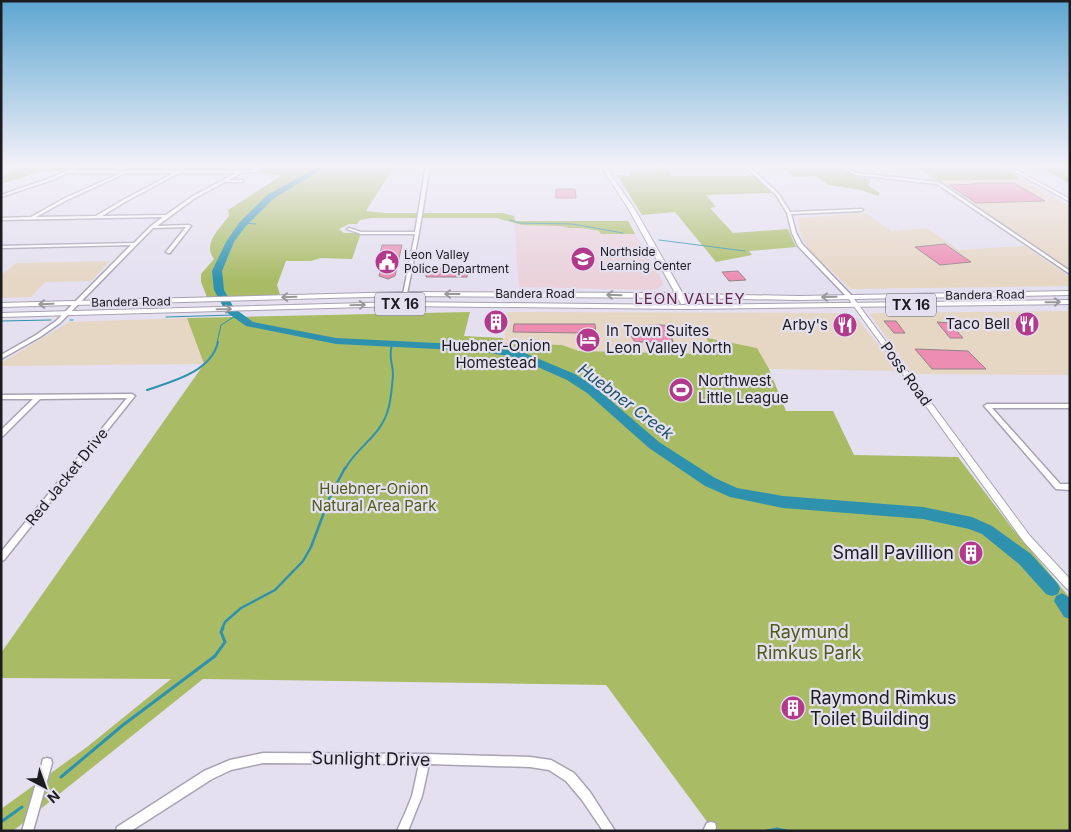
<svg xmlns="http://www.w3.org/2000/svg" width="1071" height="832" viewBox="0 0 1071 832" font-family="Inter,sans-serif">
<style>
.commercial{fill:#e6d6c4}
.education{fill:#ead1da}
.green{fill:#a9bb65}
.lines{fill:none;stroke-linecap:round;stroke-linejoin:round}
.stream-far3{stroke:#2e92af;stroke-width:1}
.stream-far2{stroke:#2e92af;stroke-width:2}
.stream-far1{stroke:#2e92af;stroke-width:2.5}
.stream{stroke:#2e92af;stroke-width:3}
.river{fill:#2e92af;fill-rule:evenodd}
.building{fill:#ed8db2;stroke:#948288}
.minor-casing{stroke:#a7a3b2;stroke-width:3}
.tertiary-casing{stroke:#a7a3b2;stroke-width:2}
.primary-casing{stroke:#a7a3b2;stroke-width:2}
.minor{fill:#fff;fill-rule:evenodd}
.tertiary{fill:#fff;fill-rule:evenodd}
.primary{fill:#fff;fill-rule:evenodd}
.oneway{stroke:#99989b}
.labels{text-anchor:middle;stroke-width:4.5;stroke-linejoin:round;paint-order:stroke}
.far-poi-label{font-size:12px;fill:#1c1b20;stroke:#e4e0f0;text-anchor:start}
.far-street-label{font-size:12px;fill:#1c1b20;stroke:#e4e0f0}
.shield{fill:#e4e0f0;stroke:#58565e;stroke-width:1}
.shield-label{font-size:14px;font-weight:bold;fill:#1c1b20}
.far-quarter-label{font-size:15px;letter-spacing:1px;fill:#64284f;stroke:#e4e0f0}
.poi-label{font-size:15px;fill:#1c1b20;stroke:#e4e0f0;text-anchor:end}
.street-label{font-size:15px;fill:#1c1b20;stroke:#e4e0f0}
.park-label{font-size:15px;fill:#4f5b16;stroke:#e4e0f0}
.water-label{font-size:16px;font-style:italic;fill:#1c5262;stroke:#e4e0f0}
.near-poi-label{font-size:18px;fill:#1c1b20;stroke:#e4e0f0;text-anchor:end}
.near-park-label{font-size:18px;fill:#4f5b16;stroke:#e4e0f0}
.near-street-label{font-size:18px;fill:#1c1b20;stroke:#e4e0f0}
</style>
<rect width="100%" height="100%" fill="#e4e0f0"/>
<path class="commercial" d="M1021,179l49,27v63l-133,-88z
M866,213l25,18 36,-3 32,22 65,-4 46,31v9l-219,3 -43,-40 -9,-19 -1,-12z
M110,261l-19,20 -46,1 -14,15 -30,1v-23l15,-12z
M1070,311v64l-157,-1 -43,-59 2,-2z
M507,312l331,1 19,5 42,53 -130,-2 -12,-21 -50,-10 5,16 -133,-3 -17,-6 -58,-2z
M187,318l17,46 -203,2v-3l68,-41z"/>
<path class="education" d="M514,221h114l34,59 1,5 -6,4 -5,1 -133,-3z"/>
<path class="green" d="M22,165h88l-2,1 3,1 -7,4h-61l-42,13v-8z
M130,165h265l-29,46 20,2h116l12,3 1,5h113l7,13h-34l-2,-3 -17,-3h-13l-8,-2 -39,-1 -26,-7h-125l-11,2 -3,4h-8l-10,5 5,4h17l-9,26 -31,-1 -10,3h-25l-9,24 3,10 -73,2 -6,-15v-8l13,-15c-12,-15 6,-31 15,-43l-1,-6 53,-34 -37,-5h-123z
M654,165h11l6,11h83l18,17 -66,2 10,12 -6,1 23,25 55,-4 8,18 -47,4 3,4 -36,7 -41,-50 -33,3 -25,-40 13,1 -2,-5 21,-1 -1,-2 8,-1z
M779,165h58l19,12 14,2v4l-3,2 13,8 -2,3 -17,-6 -33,-5 -12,-9 -22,1z
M916,165h82l23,14 -84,2z
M1036,165h34v18z
M470,312l-6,24 39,2 1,5 58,2 17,6 132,3 -4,-16 50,10 12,21 17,42h47l21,44 104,2 54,71 58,70v233h-356l-108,-146 -403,-6 -190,152h-12v-22l86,-62 84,-68 -170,-1v-25l203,-289 -17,-46z"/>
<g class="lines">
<path class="stream-far3" d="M510,220l9,3 53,1 51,9
M244,223l12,1
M659,240l86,11
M166,317l68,-2
M70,320h3
M1,321l50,-1
M217,343l4,-18 16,-10"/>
<path class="stream-far2" d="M147,390c26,-9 64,-18 71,-48
M345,469c11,-21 34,-32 42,-56 4,-10 5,-27 6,-38 0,-13 -5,-15 -1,-31"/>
<path class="stream-far1" d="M222,629l3,-7 16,-14 34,-18 28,-29 8,-14 20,-53 14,-26"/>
<path class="stream" d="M61,777l62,-52 92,-69 10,-14 -4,-10 2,-4
M1,822l21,-15
M767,831l10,-2 10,2"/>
<path class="river" d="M322,165h7l-56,34 -28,28 -11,15 -12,29 2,19 10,18 19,14 83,16 141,7 45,7 53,22 20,13 64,55 56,36 22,10 46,8 140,11 49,10 20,9 39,28 27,30 2,5 -2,5 -6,2 -6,-2 -27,-30 -37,-30 -13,-5 -46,-10 -140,-11 -53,-11 -25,-11 -56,-38 -62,-55 -20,-13 -52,-23 -38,-6 -141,-7 -90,-18 -20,-14 -12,-22 -2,-19 14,-29 13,-19 28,-28z
M1062,593l8,5v21l-6,-2 -10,-16 2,-5z"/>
</g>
<path class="building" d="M973,183h41l31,18 -69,2 -27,-18 26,-1z
M556,189h19l1,9h-20z
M945,244l26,18 -31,3 -25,-18z
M382,245h20l-7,31 -7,3 -9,-3 3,-11h-5z
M427,268h17v3l24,-1 -1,7h-41z
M738,271l8,9 -17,1 -7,-9z
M884,321h12l9,12h-11z
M937,322l13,1 13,15h-13z
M514,324h81l2,22h-16l-1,-13 -67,-1z
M661,325l10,1 2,6h-3l3,10h-38l-4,-6h3l-1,-10z
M915,349l53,2 18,18h-54z
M791,698l13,12 -9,8 -12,-12z"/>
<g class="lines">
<defs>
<path id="minor" d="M79,165h4l-12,6h177c6,-1 12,-7 18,-6l-11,7 -14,1 -12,7h14v2h-18l-30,16 -38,28 32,-1 2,1 -21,27h-2l-2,-1 20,-25 -33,1 -93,95 -20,14 -39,22v-4l35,-20 20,-14 75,-76 -130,3v-2l133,-3 17,-17 12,-9 -162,3v-2l30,-1 34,-19 56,-25h-54l-12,6 -54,18v-2l52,-18zM126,173h48l-51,27 -27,16 -60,1 31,-17zM179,173h57l-43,23 -27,19 -64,1 23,-14z
M426,165h4l-11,68 -14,71 -2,1 -2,-1 14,-70h-54l-14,-5 2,-1 12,4h54z
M743,165h4l31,28 12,19 72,-3 1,1 -2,1 -70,3 5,19 6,11 50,52v2h-4l-50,-52 -6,-13 -5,-20 -11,-18z
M838,165h4l14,8 83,9 131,89v3l-133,-90 -82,-9z
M132,394l3,2 -1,1 -130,163 -3,1v-9l126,-154 -87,1 -37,37h-2v-6l32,-31h-32v-4z
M987,404h83v4h-78l68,76h10v6l-14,-1 -71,-82 -1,-1z
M263,753l162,1 105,3 21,3 23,13 16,19 25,39h-12l-21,-31 -16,-19 -17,-11 -19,-3 -101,-3 -7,32 -14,35h-11l9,-20 6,-15 7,-32 -156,-1 -32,7 -19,9 -81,52h-15l1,-4 87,-56 26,-11z
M47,758l4,1 1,4 -19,68h-11l20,-68 1,-4z
M711,822l4,1 1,4 -1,4h-12l4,-8z"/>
<path id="tertiary" d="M1002,165h5l63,34v3z
M850,295l2,1 178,240 40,43v11l-3,-1 -43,-47 -176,-244v-2z"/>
<path id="primary" d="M600,165h4l30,43 49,86 116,2 271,-5v4l-271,5 -113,-2 2,4 -4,2h-3l-3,-6 -273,-2 -404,11v-4l404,-11 270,1 -47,-85z
M1070,300v4l-383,5 -284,-3 -402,11v-4l402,-11 284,3z"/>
</defs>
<use href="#minor" class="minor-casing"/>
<use href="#tertiary" class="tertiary-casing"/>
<use href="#primary" class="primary-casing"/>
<use href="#minor" class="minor"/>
<use href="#tertiary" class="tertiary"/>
<use href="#primary" class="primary"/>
</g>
<defs><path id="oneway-shaft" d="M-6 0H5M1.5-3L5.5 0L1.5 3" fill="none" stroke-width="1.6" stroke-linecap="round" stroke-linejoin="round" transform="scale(1.25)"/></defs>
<g class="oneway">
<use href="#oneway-shaft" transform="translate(452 294) rotate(180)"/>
<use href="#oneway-shaft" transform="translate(614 295) rotate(-178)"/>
<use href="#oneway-shaft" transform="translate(289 297) rotate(178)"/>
<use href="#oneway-shaft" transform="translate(829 297) rotate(179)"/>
<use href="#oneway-shaft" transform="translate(1053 302) rotate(-1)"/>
<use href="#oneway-shaft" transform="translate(46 304) rotate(178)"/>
<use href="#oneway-shaft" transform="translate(358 305) rotate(-2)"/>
<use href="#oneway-shaft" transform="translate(224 309) rotate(-1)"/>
</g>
<linearGradient id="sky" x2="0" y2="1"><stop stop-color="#5da6d1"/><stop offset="0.59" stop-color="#f3f1f8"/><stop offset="1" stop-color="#f3f1f8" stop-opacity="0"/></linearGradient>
<rect width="1071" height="281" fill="url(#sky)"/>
<defs>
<symbol id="school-disc" viewBox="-11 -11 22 22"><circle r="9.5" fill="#b3398c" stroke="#e4e0f0"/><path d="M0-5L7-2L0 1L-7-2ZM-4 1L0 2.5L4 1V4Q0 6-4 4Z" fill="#fff"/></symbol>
<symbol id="civic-disc" viewBox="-11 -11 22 22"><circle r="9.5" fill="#b3398c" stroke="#e4e0f0"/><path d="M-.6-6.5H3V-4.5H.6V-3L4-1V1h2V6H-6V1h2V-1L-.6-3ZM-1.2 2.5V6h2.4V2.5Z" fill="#fff"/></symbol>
<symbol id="building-disc" viewBox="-11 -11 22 22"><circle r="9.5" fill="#b3398c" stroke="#e4e0f0"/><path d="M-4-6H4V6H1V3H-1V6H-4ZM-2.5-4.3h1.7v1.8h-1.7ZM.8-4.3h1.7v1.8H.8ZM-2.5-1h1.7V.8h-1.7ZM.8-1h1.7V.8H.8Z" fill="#fff"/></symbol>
<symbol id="restaurant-disc" viewBox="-11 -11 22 22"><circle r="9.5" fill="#b3398c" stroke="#e4e0f0"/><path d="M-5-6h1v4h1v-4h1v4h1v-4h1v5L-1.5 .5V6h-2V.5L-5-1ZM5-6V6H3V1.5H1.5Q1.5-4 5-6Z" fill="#fff"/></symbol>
<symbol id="hotel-disc" viewBox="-11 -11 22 22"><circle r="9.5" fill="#b3398c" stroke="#e4e0f0"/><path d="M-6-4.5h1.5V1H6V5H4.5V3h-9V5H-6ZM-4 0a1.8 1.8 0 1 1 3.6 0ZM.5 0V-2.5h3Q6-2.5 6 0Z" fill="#fff"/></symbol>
<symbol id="stadium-disc" viewBox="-11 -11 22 22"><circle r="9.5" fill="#b3398c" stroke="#e4e0f0"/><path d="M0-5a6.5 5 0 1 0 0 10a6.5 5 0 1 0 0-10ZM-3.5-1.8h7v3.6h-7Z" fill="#fff"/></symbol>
</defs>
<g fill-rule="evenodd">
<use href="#school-disc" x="569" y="245" width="28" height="28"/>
<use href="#civic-disc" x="373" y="248" width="28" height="28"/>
<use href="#building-disc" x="482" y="308" width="28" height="28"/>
<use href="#restaurant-disc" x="1013" y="310" width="28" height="28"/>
<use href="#restaurant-disc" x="831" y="311" width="28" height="28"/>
<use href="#hotel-disc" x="574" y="326" width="28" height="28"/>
<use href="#stadium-disc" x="667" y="376" width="28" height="28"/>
<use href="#building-disc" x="957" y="539" width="28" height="28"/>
<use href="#building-disc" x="779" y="694" width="28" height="28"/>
</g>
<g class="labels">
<g class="far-poi-label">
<text x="600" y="256">Northside<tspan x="600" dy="14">Learning Center</tspan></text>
<text x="404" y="259">Leon Valley<tspan x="404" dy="14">Police Department</tspan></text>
</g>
<g class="far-street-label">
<text x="535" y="298">Bandera Road</text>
<text transform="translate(985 295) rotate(-1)" y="4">Bandera Road</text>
<text transform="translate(131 302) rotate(-1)" y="4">Bandera Road</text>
</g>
<g class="shield">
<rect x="375" y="292.5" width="50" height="23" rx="4"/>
<rect x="886" y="293.5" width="50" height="23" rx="4"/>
</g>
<g class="shield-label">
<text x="400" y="309">TX 16</text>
<text x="911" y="310">TX 16</text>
</g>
<g class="far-quarter-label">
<text x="690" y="304">LEON VALLEY</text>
</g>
<g class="poi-label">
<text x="1010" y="329">Taco Bell</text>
<text x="828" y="330">Arby's</text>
<text x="606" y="336" text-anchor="start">In Town Suites<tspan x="606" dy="17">Leon Valley North</tspan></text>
<text x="496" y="351" text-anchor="middle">Huebner-Onion<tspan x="496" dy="17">Homestead</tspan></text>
<text x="698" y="386" text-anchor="start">Northwest<tspan x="698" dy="17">Little League</tspan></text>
</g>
<g class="street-label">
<text transform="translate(906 374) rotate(54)" y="5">Poss Road</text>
<text transform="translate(67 477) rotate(-51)" y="5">Red Jacket Drive</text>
</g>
<g class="park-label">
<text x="374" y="494">Huebner-Onion<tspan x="374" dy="17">Natural Area Park</tspan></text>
</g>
<g class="water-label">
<text transform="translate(626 401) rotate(37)" y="6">Huebner Creek</text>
</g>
<g class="near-poi-label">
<text x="954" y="559">Small Pavillion</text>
<text x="810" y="704" text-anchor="start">Raymond Rimkus<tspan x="810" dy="21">Toilet Building</tspan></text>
</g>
<g class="near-park-label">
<text x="809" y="638">Raymund<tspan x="809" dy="21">Rimkus Park</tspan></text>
</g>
<g class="near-street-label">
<text transform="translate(371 759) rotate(1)" y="6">Sunlight Drive</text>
</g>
</g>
<rect width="1071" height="832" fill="none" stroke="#1c1b20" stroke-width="5"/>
<g transform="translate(45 787) rotate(139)" stroke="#e4e0f0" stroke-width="4" paint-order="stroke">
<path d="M0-4L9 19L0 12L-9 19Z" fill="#1c1b20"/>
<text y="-8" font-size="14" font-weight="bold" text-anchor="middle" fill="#1c1b20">N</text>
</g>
</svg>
